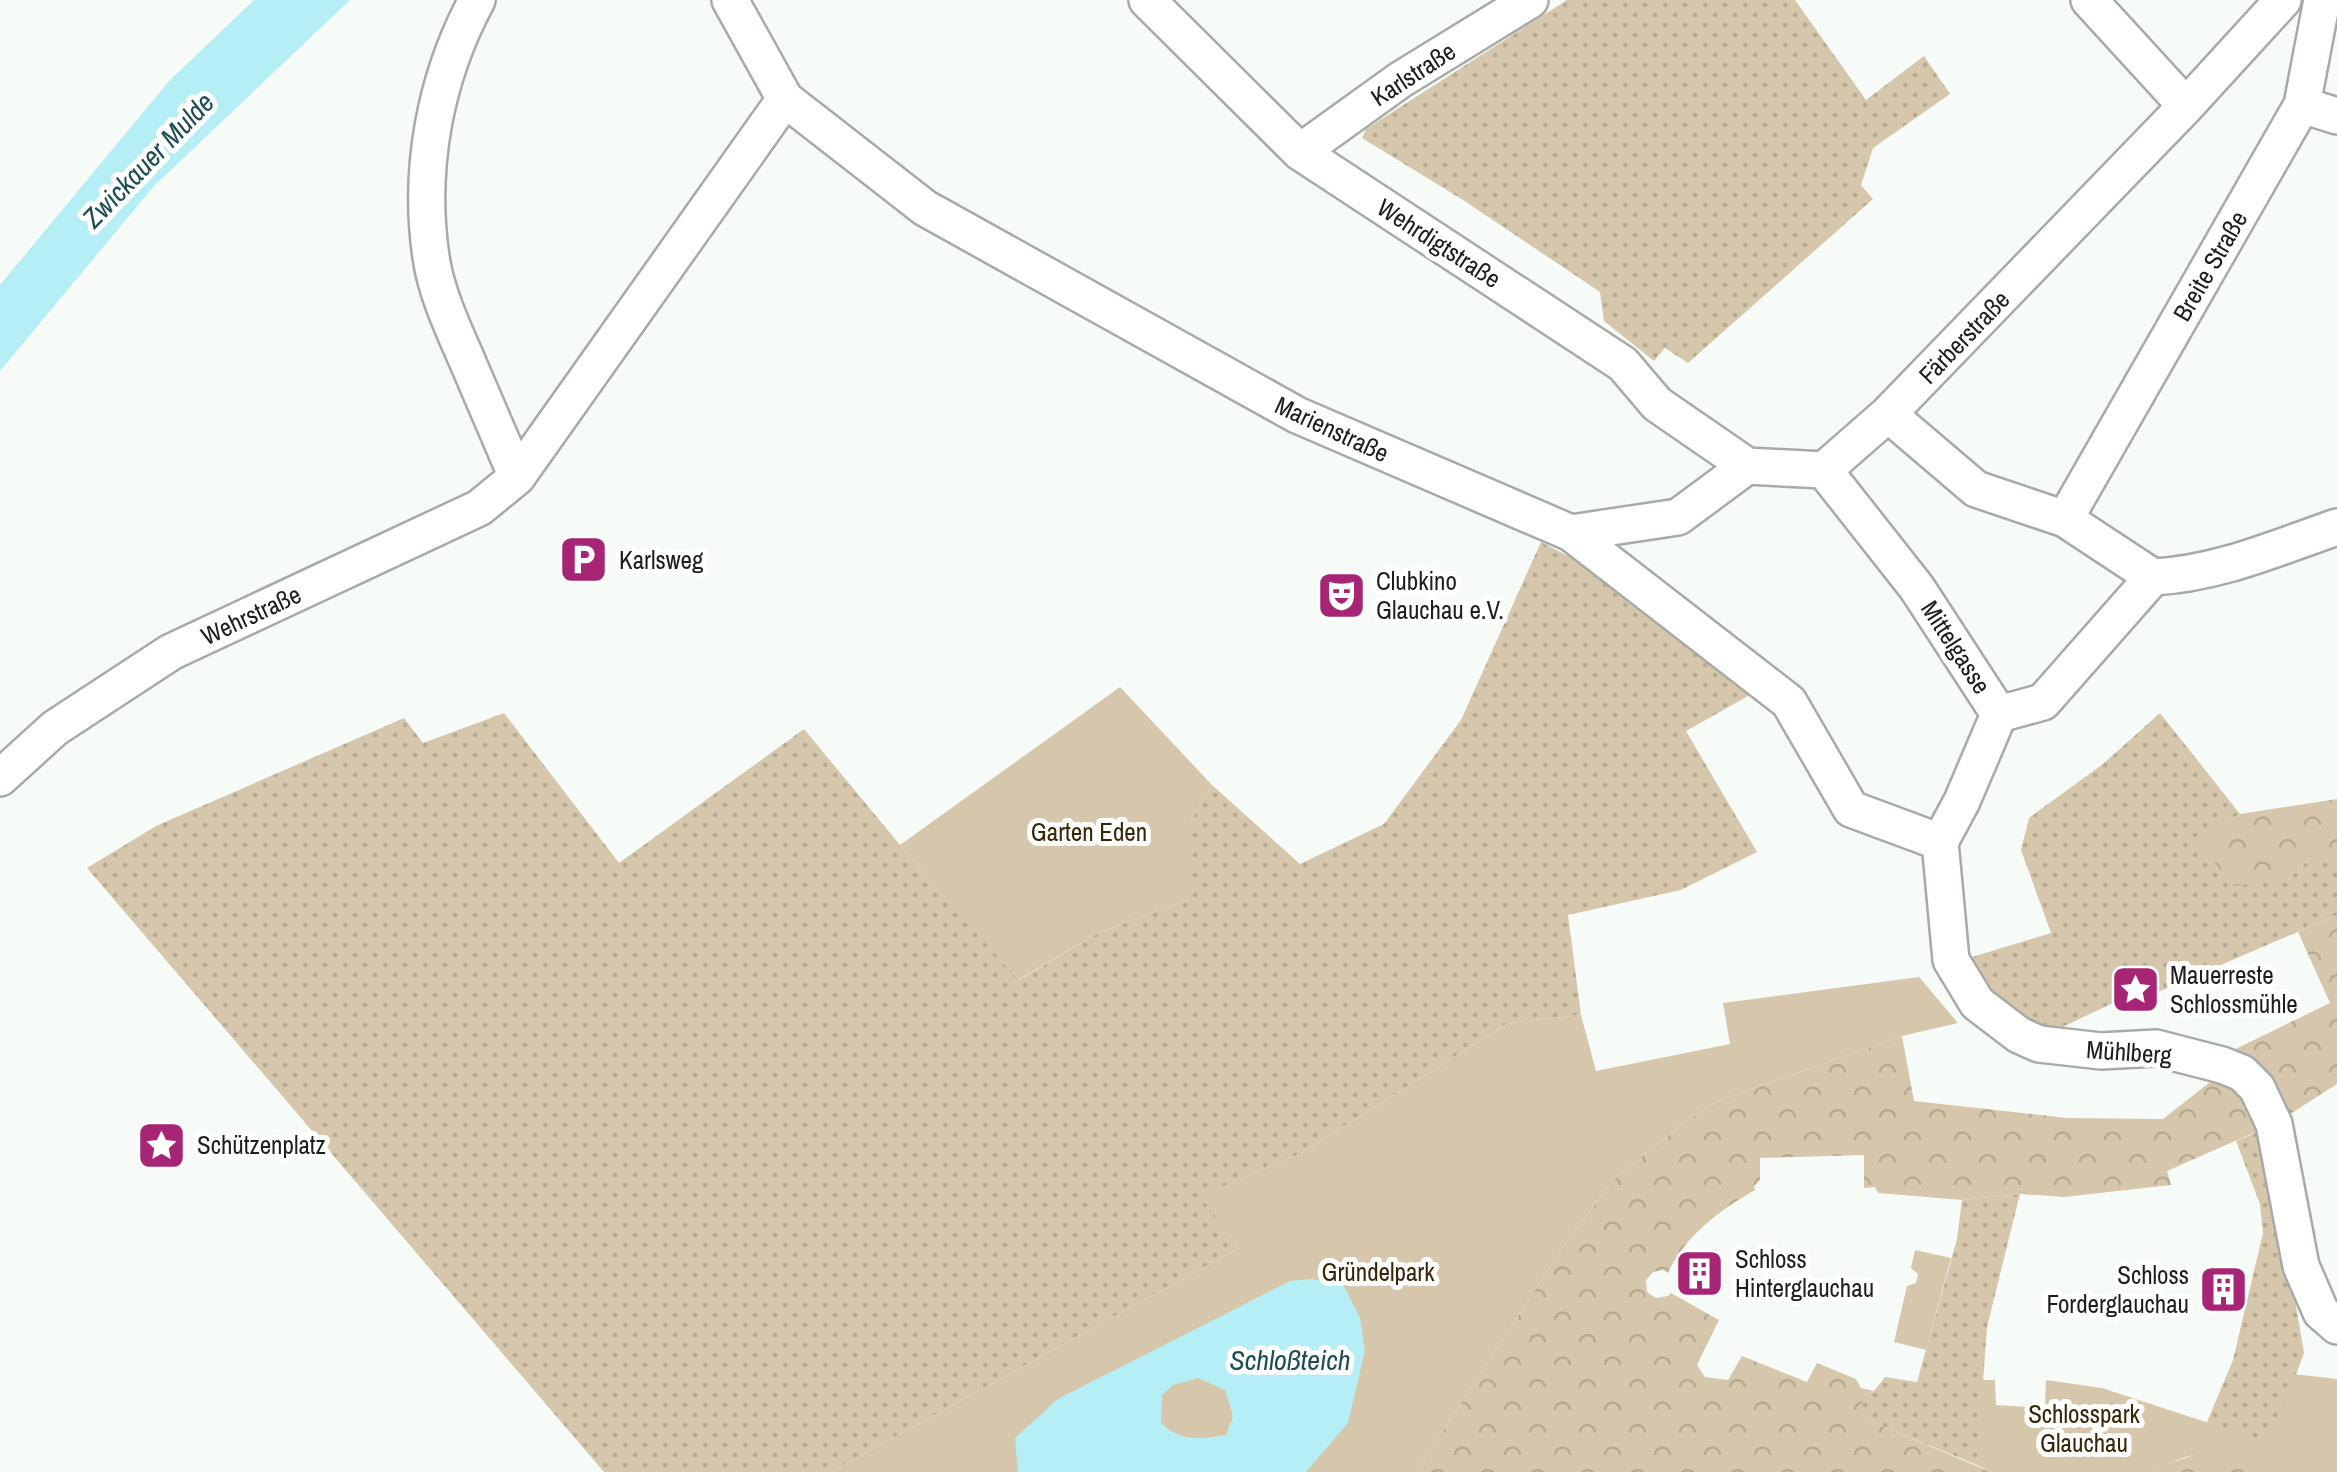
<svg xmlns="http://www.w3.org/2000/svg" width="2337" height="1472" viewBox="0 0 2337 1472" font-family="'Archivo Narrow',sans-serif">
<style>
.grass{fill:url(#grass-dots)}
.forest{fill:url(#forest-crowns)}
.park{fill:#d6c7ac}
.water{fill:#b6eef6;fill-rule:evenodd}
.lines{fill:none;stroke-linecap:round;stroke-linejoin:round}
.minor-casing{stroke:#a7aaa7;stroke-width:40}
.minor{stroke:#fff;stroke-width:35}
.labels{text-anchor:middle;stroke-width:10;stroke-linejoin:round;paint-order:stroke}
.street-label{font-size:25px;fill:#1c1d1c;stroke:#fff}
.poi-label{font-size:25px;fill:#1c1d1c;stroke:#fff;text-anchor:start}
.park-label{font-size:25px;fill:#362605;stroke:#fff}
.water-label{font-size:28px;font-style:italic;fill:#1e4e54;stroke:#fff}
</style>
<defs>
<pattern id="grass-dots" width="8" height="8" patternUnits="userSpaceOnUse" patternTransform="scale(2.5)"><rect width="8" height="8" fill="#d6c7ac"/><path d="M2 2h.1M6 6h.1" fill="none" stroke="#b7aa93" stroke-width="1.8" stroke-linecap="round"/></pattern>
<pattern id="forest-crowns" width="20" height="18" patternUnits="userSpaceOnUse" patternTransform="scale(2.5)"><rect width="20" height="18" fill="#d6c7ac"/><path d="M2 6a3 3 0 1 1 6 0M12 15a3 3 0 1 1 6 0" fill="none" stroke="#b7aa93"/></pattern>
</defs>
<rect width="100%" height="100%" fill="#f7fbf7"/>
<path class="grass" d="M1567,0h228l71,100 58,-44 26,38 -77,54 -12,37 12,14 -185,164 -23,-15 -11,13 -50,-40 -4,-29 -137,-92 -101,-62 4,-9z
M1541,542l33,17 183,132 -71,40 71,121 -76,38 -113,25 13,100 -73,8 -206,130 -101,43 38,52 -408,224h-227l-517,-604 69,-42 248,-108 19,25 81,-30 115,150 185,-134 96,116 119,135 77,-46 92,-35v-73l24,-41 88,79 84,-40 77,-104z
M2160,713l80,101 -44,23 91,43 24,-22h26v57l-179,77 -13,-4 -106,50 -58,-44 -19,-34 89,-27 -30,-83 8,-32 74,-54z
M2266,1128l38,225 -33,90 -69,9 5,-30 26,-62 30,-127 -3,-29 -24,-63z
M2020,1194l-33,133 -10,138 -120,-49 8,-22 9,-3 11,-14 32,5 40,-143 5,-39z"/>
<path class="forest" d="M2337,799v59h-26l-24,22 -54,6 -38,-49 45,-23z
M2337,915v169l-59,38 -111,49 4,14 -107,12 -44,-3 -58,6 -84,-7 -3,-6 -11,1v-33l-104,3v22l-6,6 1,4c-35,20 -70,46 -87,83l-5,-3 -10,2 -7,8 1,12 9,6 12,-2 3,-3 48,27 -22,45 8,12 23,3 14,-24 65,26 10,-19 39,16 5,9 13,3 -9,3 -7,22 133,56h-575l151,-231 47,-62 64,-52 40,-26 184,-65 12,65 153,17 96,1 56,-44 6,-21 105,-51 -32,-71z
M2202,1452l57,20h-102l12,-8z"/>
<path class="park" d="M1120,687l92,98 -24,41v73l-92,35 -78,46 -118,-135z
M1919,977l39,46 -56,13 -184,65 -40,26 -64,52 -47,62 -151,231h-585l408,-224 -39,-52 102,-43 206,-130 73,-8 15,56 134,-27 -7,-41z
M1915,1250l36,8 -25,92 -32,-8 13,-56 9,-3 2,-9 -7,-6z
M2294,1374l43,5v93c-25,0 -54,0 -78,0 -49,-8 -51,-34 -102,0h-166l-14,-7 4,-85h14l1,25 49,3 1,-28 56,8 168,55z"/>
<path class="water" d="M254,0h96l-196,186 -154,185v-86l169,-204z
M1311,1279l32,5 17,34 5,33 -17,72 -42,49h-288l-3,-34 43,-39 232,-118zM1198,1378l27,12 8,26 -7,19c-25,4 -46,7 -65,-12l1,-28 11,-10z"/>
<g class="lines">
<defs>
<path id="minor" d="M477,0c-42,78 -59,169 -46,257 5,35 21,69 35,101 17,39 34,79 51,119
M730,0l55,99 140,109 372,207 274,118 218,169 62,107 89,33
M1147,0l153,152 323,212 34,40 90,62
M2089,0l97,106
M2302,105l35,11
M1300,152l100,-72 130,-80
M1888,414l88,75 89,30 88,58
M1824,470l93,118 82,126
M2065,519l237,-414 20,-105
M1571,533l107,-16 69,-51 77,4 64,-56 298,-308 97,-106
M1999,714l44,-12 110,-125c64,-3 123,-29 184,-50
M0,778l55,-50 116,-76 308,-144 38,-31 268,-378
M1940,842l11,118 26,43 42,32 20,9 62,7 55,-3 66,17 20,8 15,15 17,36 27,142 20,46 16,14
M1940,842l22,-41 37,-87"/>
</defs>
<use href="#minor" class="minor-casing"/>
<use href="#minor" class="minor"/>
</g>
<defs>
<symbol id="parking-square" viewBox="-11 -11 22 22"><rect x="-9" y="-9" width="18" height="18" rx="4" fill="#a62574" stroke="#fff"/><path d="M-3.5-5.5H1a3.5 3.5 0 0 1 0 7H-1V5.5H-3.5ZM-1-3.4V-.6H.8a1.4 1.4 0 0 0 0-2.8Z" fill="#fff"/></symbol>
<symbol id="theatre-square" viewBox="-11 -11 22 22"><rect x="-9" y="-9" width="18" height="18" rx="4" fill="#a62574" stroke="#fff"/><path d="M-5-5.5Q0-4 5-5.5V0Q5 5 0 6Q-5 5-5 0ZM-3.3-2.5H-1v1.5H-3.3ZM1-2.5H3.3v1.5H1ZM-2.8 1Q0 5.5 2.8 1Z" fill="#fff"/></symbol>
<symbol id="sight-square" viewBox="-11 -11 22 22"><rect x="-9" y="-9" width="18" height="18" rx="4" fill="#a62574" stroke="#fff"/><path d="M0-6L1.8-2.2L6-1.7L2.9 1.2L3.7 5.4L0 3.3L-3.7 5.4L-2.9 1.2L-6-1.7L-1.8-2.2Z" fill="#fff"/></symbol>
<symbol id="building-square" viewBox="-11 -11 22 22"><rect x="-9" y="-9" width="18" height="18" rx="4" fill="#a62574" stroke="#fff"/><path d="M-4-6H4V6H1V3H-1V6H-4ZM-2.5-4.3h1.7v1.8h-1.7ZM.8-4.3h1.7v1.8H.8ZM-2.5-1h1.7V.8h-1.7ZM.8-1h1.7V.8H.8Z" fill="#fff"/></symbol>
</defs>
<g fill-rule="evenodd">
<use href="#parking-square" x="556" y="532" width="55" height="55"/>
<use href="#theatre-square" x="1314" y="568" width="55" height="55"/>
<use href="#sight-square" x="2108" y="962" width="55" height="55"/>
<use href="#sight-square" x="134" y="1118" width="55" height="55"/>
<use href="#building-square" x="1672" y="1246" width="55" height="55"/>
<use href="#building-square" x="2196" y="1262" width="55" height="55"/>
</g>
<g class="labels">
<g class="street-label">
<text transform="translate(1413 74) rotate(-33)" y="9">Karlstraße</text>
<text transform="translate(1439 243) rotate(33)" y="9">Wehrdigtstraße</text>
<text transform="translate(2210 266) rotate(-60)" y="9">Breite Straße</text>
<text transform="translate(1964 337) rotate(-46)" y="9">Färberstraße</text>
<text transform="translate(1332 429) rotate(25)" y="9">Marienstraße</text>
<text transform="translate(251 615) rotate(-25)" y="9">Wehrstraße</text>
<text transform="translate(1956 647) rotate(57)" y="9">Mittelgasse</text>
<text transform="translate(2129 1052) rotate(4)" y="9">Mühlberg</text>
</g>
<g class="poi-label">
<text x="619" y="569">Karlsweg</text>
<text x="1376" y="590">Clubkino<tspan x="1376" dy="29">Glauchau e.V.</tspan></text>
<text x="2170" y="984">Mauerreste<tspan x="2170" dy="29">Schlossmühle</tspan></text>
<text x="197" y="1154">Schützenplatz</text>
<text x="1735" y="1268">Schloss<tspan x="1735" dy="29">Hinterglauchau</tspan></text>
<text x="2189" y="1284" text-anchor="end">Schloss<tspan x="2189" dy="29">Forderglauchau</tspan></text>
</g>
<g class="park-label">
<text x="1089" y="841">Garten Eden</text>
<text x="1378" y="1281">Gründelpark</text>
<text x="2084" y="1423">Schlosspark<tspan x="2084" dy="29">Glauchau</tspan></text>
</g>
<g class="water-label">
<text transform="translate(148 160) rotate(-46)" y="10">Zwickauer Mulde</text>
<text x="1290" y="1370">Schloßteich</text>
</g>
</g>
</svg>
